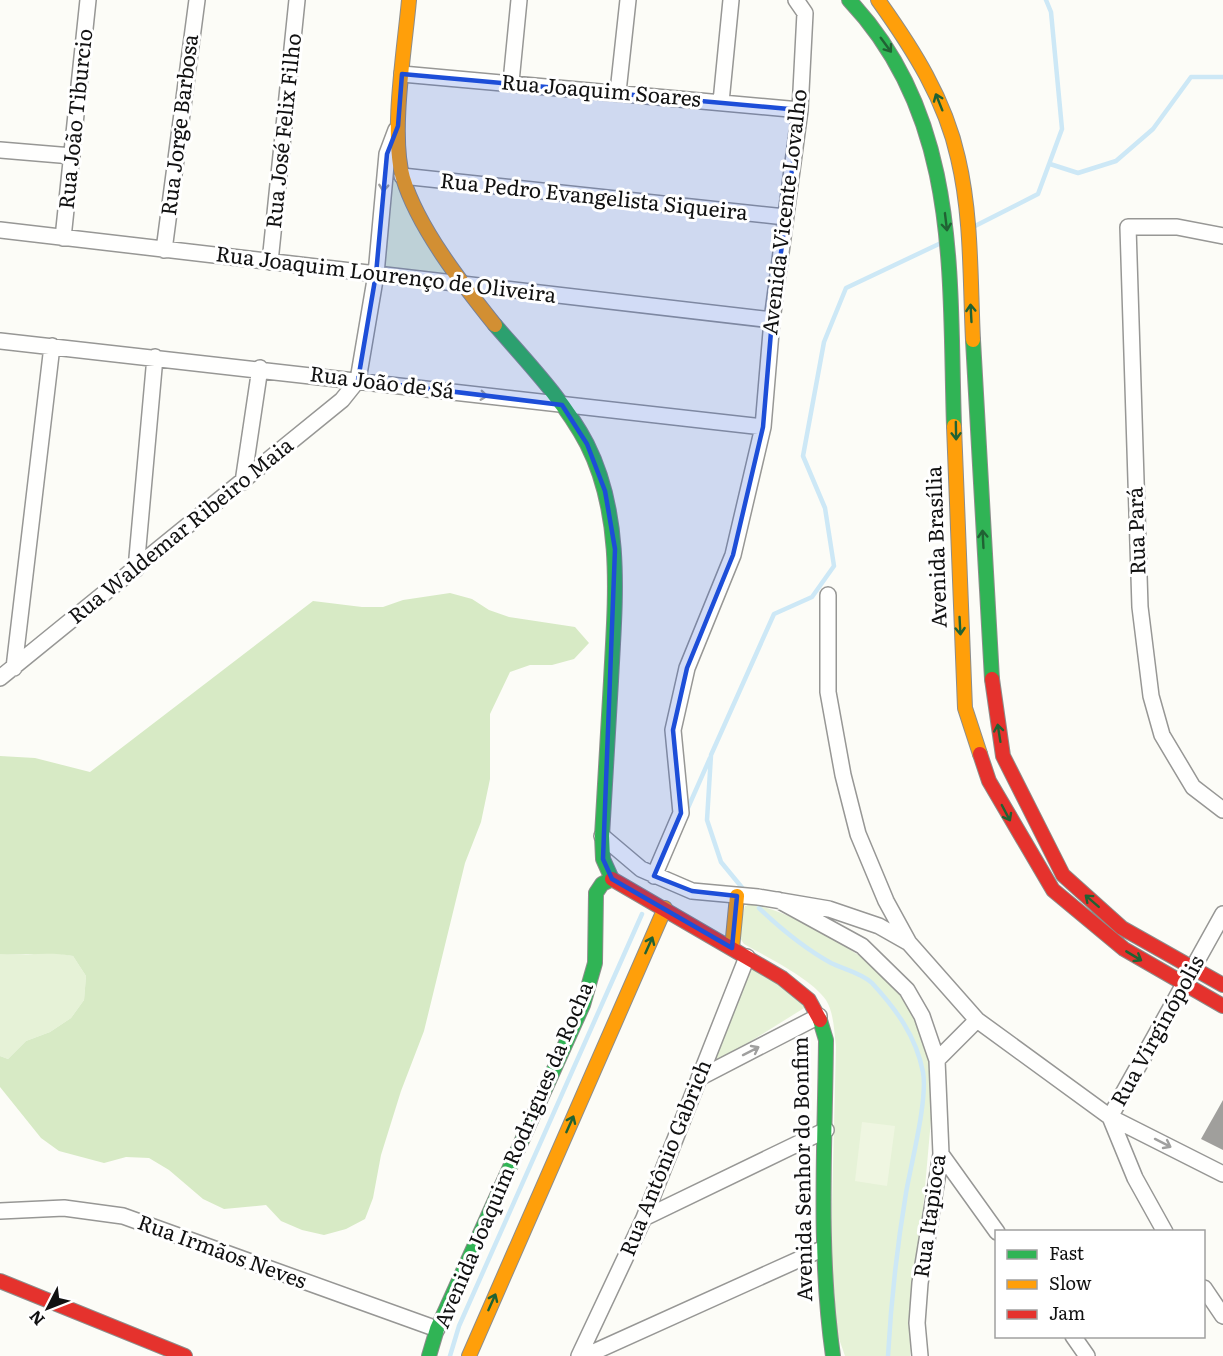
<svg xmlns="http://www.w3.org/2000/svg" width="1223" height="1356" viewBox="0 0 1223 1356" font-family="Literata,serif">
<style>
.green{fill:#e6f2d7}
.forest{fill:#d7eac5}
.pitch{fill:#eff6e1}
.lines{fill:none;stroke-linecap:round;stroke-linejoin:round}
.stream{stroke:#cde8f6;stroke-width:4.5}
.building{fill:#a09f9c}
.street-casing{stroke:#979795;stroke-width:18}
.fast-casing{stroke:#8d8d8b;stroke-width:16}
.slow-casing{stroke:#8d8d8b;stroke-width:16}
.jam-casing{stroke:#8d8d8b;stroke-width:16}
.street{stroke:#fffffe;stroke-width:15}
.fast{stroke:#30b455;stroke-width:14}
.slow{stroke:#ff9f0a;stroke-width:14}
.jam{stroke:#e5322d;stroke-width:14}
.oneway{stroke:#206233}
.oneway2{stroke:#a0a09f}
.marked{fill:#1d4ed8;fill-opacity:0.2;stroke:#1d4ed8;stroke-width:4.5;stroke-linejoin:round}
.labels{text-anchor:middle;stroke-width:6;stroke-linejoin:round;paint-order:stroke}
.street-label{font-size:21px;fill:#111;stroke:#fff}
</style>
<rect width="100%" height="100%" fill="#fcfcf7"/>
<path class="green" d="M390,157l64,122 -74,-9z
M751,904c41,6 132,59 156,95 8,12 23,44 26,59 2,8 1,19 1,28l-24,270h-65l-8,-23 -6,-87 5,-200c-2,-15 -2,-33 -10,-46 -14,-21 -59,-43 -82,-56l-6,-9 7,-29z
M50,952l23,4 13,20 -2,24 -13,18 -21,14 -24,9 -18,18 -8,-3v-102l26,1z
M748,964l61,41 -103,64z"/>
<path class="forest" d="M450,593l22,6 17,11 20,7 66,10 14,16 -15,16 -22,6h-22l-20,7 -20,42v65l-9,43 -16,41 -41,168 -23,60 -20,64 -8,43 -8,21 -19,10 -22,6 -22,-5 -21,-9 -15,-16 -42,4 -21,-10 -34,-29 -20,-12 -23,-1 -22,6 -45,-12 -18,-13 -41,-51v-31l8,3 18,-18 24,-9 21,-14 13,-18 2,-24 -13,-20c-25,-5 -48,0 -73,-2v-198l35,2 55,14 223,-171 49,6h21l20,-7z"/>
<path class="pitch" d="M862,1122l33,4 -8,60 -32,-5z"/>
<g class="lines">
<path class="stream" d="M1050,164l28,9 38,-12 37,-32 38,-52h32
M975,226l63,-32 24,-65 -11,-117 -5,-12
M687,810l23,-52
M744,890l-23,-28 -14,-42 4,-65 63,-141 38,-17 22,-31 -9,-58 -22,-52 21,-114 22,-54 95,-45
M759,908c22,21 45,40 72,55 12,6 31,10 41,20 24,26 44,53 51,89 5,27 -12,92 -17,121 -9,54 -15,108 -18,163
M450,1356l9,-30 183,-412"/>
</g>
<path class="building" d="M1223,1100v50l-22,-11z"/>
<g class="lines">
<defs>
<path id="street" d="M402,74l398,36
M511,82l8,-82
M618,92l10,-92
M721,102l10,-102
M0,150l72,6
M402,176l383,41
M0,230l772,90
M1223,236l-46,-9h-49l12,380 11,89 11,39 31,52 30,23
M63,238l25,-238
M164,250l33,-250
M270,262l27,-262
M0,341l763,86
M243,482l17,-114
M136,569l19,-212
M828,595v97l15,83 15,59 28,67 23,42 68,77 133,97 113,57
M14,668l38,-322
M0,678l342,-278 16,-20 18,-106 11,-120 9,-24
M602,836l39,33 51,22 66,6 71,12 50,17 30,17
M654,876l27,-63 -8,-83 14,-62 46,-113 30,-128 9,-107 28,-210 5,-97 -9,-13
M778,900l84,46 45,44 15,26 15,44 4,94 -21,129 -3,40 3,33
M937,1060l40,-40
M699,1078l120,-62
M1110,1117l113,-203
M1110,1117l25,61 30,54
M941,1154l56,78
M0,1211l64,-3 59,8 314,113
M644,1218l182,-88
M1204,1288l19,28
M1073,1336l14,20
M579,1356l65,-138 103,-261
M585,1356l237,-107"/>
<path id="fast" d="M849,0c112,118 100,275 105,426
M495,325c32,37 69,75 92,119 37,73 28,158 24,237 -3,52 -6,103 -9,155l1,23 9,20
M973,340l19,339
M820,1020l6,20c-1,106 -8,211 7,316
M429,1356l8,-27 146,-324 12,-42 1,-70 6,-9 10,-5"/>
<path id="slow" d="M409,0c-4,46 -19,136 -6,178 15,50 60,107 92,147
M878,0c35,49 67,99 80,158 14,59 12,122 15,182
M954,426l11,282 15,46
M732,948l5,-52
M469,1356l196,-448"/>
<path id="jam" d="M992,679l11,77 60,119 59,53 101,57
M980,754l9,27 64,109 71,59 99,57
M612,879l170,99 27,22 11,20
M0,1281l185,75"/>
</defs>
<use href="#street" class="street-casing"/>
<use href="#fast" class="fast-casing"/>
<use href="#slow" class="slow-casing"/>
<use href="#jam" class="jam-casing"/>
<use href="#street" class="street"/>
<use href="#fast" class="fast"/>
<use href="#slow" class="slow"/>
<use href="#jam" class="jam"/>
</g>
<defs><path id="oneway-shaft" d="M-6 0H5M1.5-3L5.5 0L1.5 3" fill="none" stroke-width="1.6" stroke-linecap="round" stroke-linejoin="round" transform="scale(1.5)"/></defs>
<g class="oneway">
<use href="#oneway-shaft" transform="translate(886 45) rotate(54)"/>
<use href="#oneway-shaft" transform="translate(939 102) rotate(-112)"/>
<use href="#oneway-shaft" transform="translate(946 222) rotate(83)"/>
<use href="#oneway-shaft" transform="translate(971 313) rotate(-93)"/>
<use href="#oneway-shaft" transform="translate(956 431) rotate(89)"/>
<use href="#oneway-shaft" transform="translate(983 539) rotate(-93)"/>
<use href="#oneway-shaft" transform="translate(960 626) rotate(87)"/>
<use href="#oneway-shaft" transform="translate(999 733) rotate(-99)"/>
<use href="#oneway-shaft" transform="translate(1006 813) rotate(62)"/>
<use href="#oneway-shaft" transform="translate(1092 901) rotate(-139)"/>
<use href="#oneway-shaft" transform="translate(649 945) rotate(-66)"/>
<use href="#oneway-shaft" transform="translate(1134 956) rotate(31)"/>
<use href="#oneway-shaft" transform="translate(570 1124) rotate(-66)"/>
<use href="#oneway-shaft" transform="translate(492 1302) rotate(-66)"/>
</g>
<g class="oneway2">
<use href="#oneway-shaft" transform="translate(384 183) rotate(95)"/>
<use href="#oneway-shaft" transform="translate(479 395) rotate(7)"/>
<use href="#oneway-shaft" transform="translate(751 1051) rotate(-27)"/>
<use href="#oneway-shaft" transform="translate(1163 1143) rotate(27)"/>
</g>
<path class="marked" d="M402,74l398,36 -28,210 -9,107 -30,128 -46,113 -14,62 8,83 -27,63 38,15 45,5 -5,52 -120,-69 -9,-20 12,-310 -10,-58 -18,-47 -25,-39 -204,-25 18,-106 11,-120 11,-28z"/>
<g class="labels">
<g class="street-label">
<text transform="translate(601 91) rotate(5)" y="7">Rua Joaquim Soares</text>
<text transform="translate(76 119) rotate(-84)" y="7">Rua João Tiburcio</text>
<text transform="translate(180 125) rotate(-83)" y="7">Rua Jorge Barbosa</text>
<text transform="translate(284 131) rotate(-84)" y="7">Rua José Felix Filho</text>
<text transform="translate(594 197) rotate(6)" y="7">Rua Pedro Evangelista Siqueira</text>
<text transform="translate(785 212) rotate(-83)" y="7">Avenida Vicente Lovalho</text>
<text transform="translate(386 275) rotate(7)" y="7">Rua Joaquim Lourenço de Oliveira</text>
<text transform="translate(382 383) rotate(7)" y="7">Rua João de Sá</text>
<text transform="translate(181 531) rotate(-39)" y="7">Rua Waldemar Ribeiro Maia</text>
<text transform="translate(1137 531) rotate(-92)" y="7">Rua Pará</text>
<text transform="translate(937 547) rotate(-92)" y="7">Avenida Brasília</text>
<text transform="translate(1158 1031) rotate(-61)" y="7">Rua Virginópolis</text>
<text transform="translate(514 1155) rotate(-67)" y="7">Avenida Joaquim Rodrigues da Rocha</text>
<text transform="translate(666 1158) rotate(-68)" y="7">Rua Antônio Gabrich</text>
<text transform="translate(803 1169) rotate(-91)" y="7">Avenida Senhor do Bonfim</text>
<text transform="translate(930 1216) rotate(-82)" y="7">Rua Itapioca</text>
<text transform="translate(222 1252) rotate(20)" y="7">Rua Irmãos Neves</text>
</g>
</g>
<rect x="995" y="1230" width="210" height="108" fill="#ffffff" stroke="#a0a0a0" stroke-width="1.5"/>
<rect x="1007" y="1250" width="30" height="9" fill="#30b455" stroke="#a0a0a0" stroke-width="1.5"/>
<text x="1049" y="1260" font-size="18" fill="#111111">Fast</text>
<rect x="1007" y="1280" width="30" height="9" fill="#ff9f0a" stroke="#a0a0a0" stroke-width="1.5"/>
<text x="1049" y="1290" font-size="18" fill="#111111">Slow</text>
<rect x="1007" y="1310" width="30" height="9" fill="#e5322d" stroke="#a0a0a0" stroke-width="1.5"/>
<text x="1049" y="1320" font-size="18" fill="#111111">Jam</text>
<g transform="translate(48 1308) rotate(228)" stroke="#ffffff" stroke-width="4.5" paint-order="stroke">
<path d="M0-4.5L10 22L0 15L-10 22Z" fill="#111111"/>
<text y="-9" font-size="16" font-weight="bold" text-anchor="middle" fill="#111111">N</text>
</g>
</svg>
